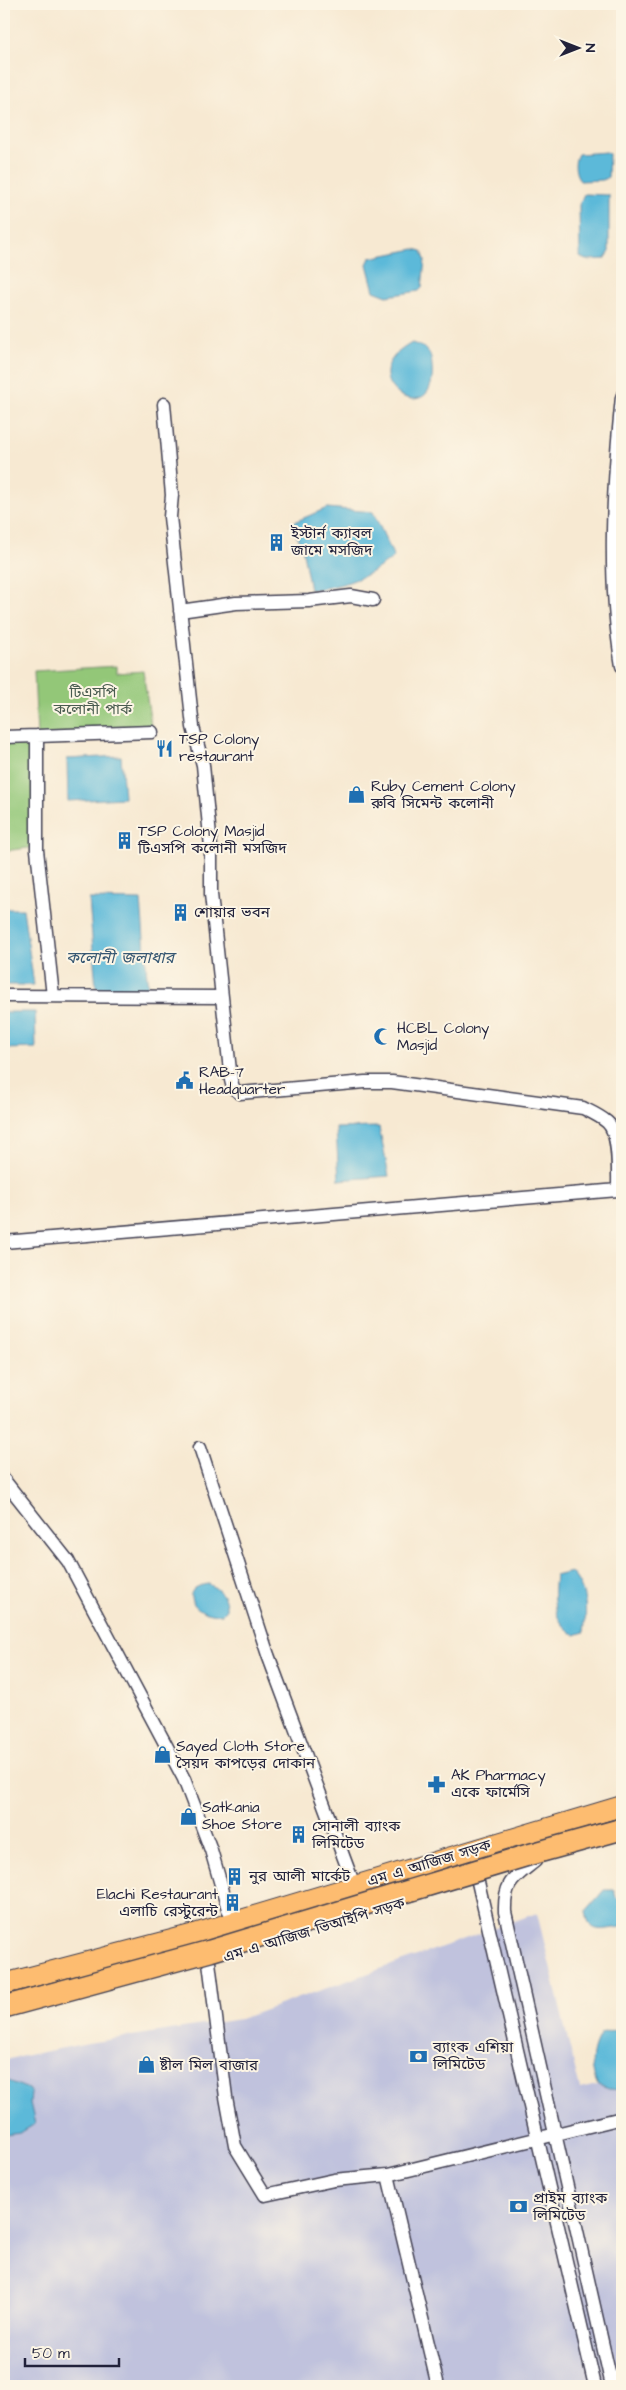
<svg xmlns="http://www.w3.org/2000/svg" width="626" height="2390" viewBox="0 0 626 2390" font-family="'Architects Daughter','Noto Sans Bengali',sans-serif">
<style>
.industrial{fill:#c0c2dd}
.green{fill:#93c778;stroke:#5a745a}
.water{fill:#5bb9d9;stroke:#3e6e8a}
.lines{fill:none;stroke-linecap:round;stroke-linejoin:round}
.minor-casing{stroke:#424052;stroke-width:15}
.primary-casing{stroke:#424052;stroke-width:22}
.minor{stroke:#fff;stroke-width:12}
.primary{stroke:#fdbc6f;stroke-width:20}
.trunk-bridge-casing{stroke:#424052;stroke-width:24;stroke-linecap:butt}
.trunk-bridge{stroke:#fdbc6f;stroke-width:21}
.labels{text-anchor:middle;stroke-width:4;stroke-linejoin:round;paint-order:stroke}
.poi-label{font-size:15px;fill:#22223b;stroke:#fcf5e5;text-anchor:start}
.park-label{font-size:15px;fill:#4a5c50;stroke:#fcf5e5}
.street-label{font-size:15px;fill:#22223b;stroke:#fcf5e5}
.water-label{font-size:16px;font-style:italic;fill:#365772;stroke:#fcf5e5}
</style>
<rect width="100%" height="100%" fill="#fcf5e5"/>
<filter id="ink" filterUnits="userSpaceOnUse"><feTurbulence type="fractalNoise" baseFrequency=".02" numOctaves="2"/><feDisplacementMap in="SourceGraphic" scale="10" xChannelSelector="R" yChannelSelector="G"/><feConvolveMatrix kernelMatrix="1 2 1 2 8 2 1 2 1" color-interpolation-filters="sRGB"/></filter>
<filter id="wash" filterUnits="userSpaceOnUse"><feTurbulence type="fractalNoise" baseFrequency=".0096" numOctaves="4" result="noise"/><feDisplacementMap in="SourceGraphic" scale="20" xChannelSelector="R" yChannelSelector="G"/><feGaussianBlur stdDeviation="1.12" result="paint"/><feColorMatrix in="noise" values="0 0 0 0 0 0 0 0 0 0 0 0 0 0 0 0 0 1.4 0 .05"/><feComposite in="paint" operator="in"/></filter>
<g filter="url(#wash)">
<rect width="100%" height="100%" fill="#f7e9d2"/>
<path class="industrial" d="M537,1913l43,176 42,-10v307h-614l-4,-23v-303l84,-17 152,-24z"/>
<path class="green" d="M117,666v7l26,-2 9,61 -115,4 -1,111 -32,4v-113l33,-2 -3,-65z"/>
<path class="water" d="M607,152l2,2 -1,23 -5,3 -23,1c-5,-7 -7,-19 -2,-27z
M584,194l25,1v58l-4,6 -19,1 -6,-3 -1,-52z
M414,249l8,2 3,9 -3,28 -3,3 -32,5 -13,-5 -7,-27 3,-6z
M412,343c15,5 19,7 20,23 7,69 -89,14 -20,-23z
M327,508l46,4 21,45c-27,21 -50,29 -84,33l-7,-38 -11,-29z
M121,756l3,42 -56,3 -1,-42z
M89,899l52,1 7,91 -52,-3z
M4,909h19l11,76h-30z
M4,1012h31l1,36 -32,1z
M379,1127l10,49 -50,4 -3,-52z
M571,1572c16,18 16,37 13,60l-9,3c-23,-14 -23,-35 -20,-59z
M209,1584c11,6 18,13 17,26l-4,4c-26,5 -48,-27 -13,-30z
M604,1890h10l2,8 6,4v25c-20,2 -33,9 -36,-16z
M622,2028v62l-13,-1 -11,-4c-9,-16 -7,-36 3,-51z
M4,2079l24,10 3,4 -1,10 5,21 -15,9 -16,2z"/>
</g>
<g filter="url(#ink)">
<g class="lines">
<defs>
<path id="minor" d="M622,397c-9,88 -15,181 0,269
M164,404l8,91 -2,22 23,210 10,38 8,82v47l11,103
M180,611l56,-8 73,-2 42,-5 22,4
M37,736l115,-4
M4,737l33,-1v114l16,146
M4,996l218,1 9,83 2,8 7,5 125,-11h27l191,26c8,4 17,8 24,14 13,11 11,51 11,68h4
M4,1242l614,-52
M200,1447l68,208 86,230
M4,1480l64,81 116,218 27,71 17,59 7,13
M535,1861c-22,18 -31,21 -30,51l107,474
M474,1865l121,521
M209,1962l17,135 9,49 30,49 69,-15 54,-5 234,-57
M388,2175l50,211"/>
<path id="primary" d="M4,1984l187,-49 431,-129"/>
</defs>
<use href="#minor" class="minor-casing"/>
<use href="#primary" class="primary-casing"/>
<use href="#minor" class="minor"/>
<use href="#primary" class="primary"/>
<defs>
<path id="trunk-bridge" d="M4,2007l206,-56 318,-96 94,-26"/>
</defs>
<use href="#trunk-bridge" class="trunk-bridge-casing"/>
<use href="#trunk-bridge" class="trunk-bridge"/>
</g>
</g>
<defs>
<symbol id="building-bare" viewBox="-9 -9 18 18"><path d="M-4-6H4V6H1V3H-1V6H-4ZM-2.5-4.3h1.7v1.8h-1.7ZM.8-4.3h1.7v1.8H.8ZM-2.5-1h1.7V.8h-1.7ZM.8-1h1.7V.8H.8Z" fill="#1f6fb2" stroke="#fcf5e5" stroke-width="2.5" paint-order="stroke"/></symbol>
<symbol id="restaurant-bare" viewBox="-9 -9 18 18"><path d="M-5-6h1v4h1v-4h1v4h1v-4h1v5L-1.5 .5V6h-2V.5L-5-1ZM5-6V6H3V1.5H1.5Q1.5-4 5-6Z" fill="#1f6fb2" stroke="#fcf5e5" stroke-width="2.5" paint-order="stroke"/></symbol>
<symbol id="shop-bare" viewBox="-9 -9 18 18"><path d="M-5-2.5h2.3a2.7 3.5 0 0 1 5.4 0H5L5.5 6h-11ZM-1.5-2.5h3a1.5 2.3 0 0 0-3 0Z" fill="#1f6fb2" stroke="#fcf5e5" stroke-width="2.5" paint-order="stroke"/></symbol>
<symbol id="mosque-bare" viewBox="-9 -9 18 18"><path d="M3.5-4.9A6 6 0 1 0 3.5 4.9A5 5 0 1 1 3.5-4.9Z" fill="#1f6fb2" stroke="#fcf5e5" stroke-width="2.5" paint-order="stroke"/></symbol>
<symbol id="civic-bare" viewBox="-9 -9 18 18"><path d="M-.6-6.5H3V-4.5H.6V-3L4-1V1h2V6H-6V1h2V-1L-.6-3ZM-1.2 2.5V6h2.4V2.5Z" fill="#1f6fb2" stroke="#fcf5e5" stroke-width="2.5" paint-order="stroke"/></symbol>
<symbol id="pharmacy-bare" viewBox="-9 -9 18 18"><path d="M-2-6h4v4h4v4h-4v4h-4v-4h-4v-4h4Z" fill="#1f6fb2" stroke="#fcf5e5" stroke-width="2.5" paint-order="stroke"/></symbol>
<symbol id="bank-bare" viewBox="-9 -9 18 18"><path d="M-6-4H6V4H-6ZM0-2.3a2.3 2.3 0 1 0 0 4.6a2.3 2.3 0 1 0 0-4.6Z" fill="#1f6fb2" stroke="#fcf5e5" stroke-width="2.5" paint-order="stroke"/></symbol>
</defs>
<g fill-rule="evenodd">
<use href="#building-bare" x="264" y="530" width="25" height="25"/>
<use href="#restaurant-bare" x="152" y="736" width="25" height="25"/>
<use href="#shop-bare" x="344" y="782" width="25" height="25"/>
<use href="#building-bare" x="112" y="828" width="25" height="25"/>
<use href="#building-bare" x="168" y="900" width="25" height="25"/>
<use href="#mosque-bare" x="370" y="1024" width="25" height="25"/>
<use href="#civic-bare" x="172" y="1068" width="25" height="25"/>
<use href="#shop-bare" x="150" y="1742" width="25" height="25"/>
<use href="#pharmacy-bare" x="424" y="1772" width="25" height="25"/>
<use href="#shop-bare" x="176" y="1804" width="25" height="25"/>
<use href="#building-bare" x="286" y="1822" width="25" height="25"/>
<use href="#building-bare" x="222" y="1864" width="25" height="25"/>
<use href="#building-bare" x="220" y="1890" width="25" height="25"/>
<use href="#bank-bare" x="406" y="2044" width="25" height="25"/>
<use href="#shop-bare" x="134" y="2052" width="25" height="25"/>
<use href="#bank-bare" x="506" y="2194" width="25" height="25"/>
</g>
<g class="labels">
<g class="poi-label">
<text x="291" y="538">ইস্টার্ন ক্যাবল<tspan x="291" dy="17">জামে মসজিদ</tspan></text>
<text x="179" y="744">TSP Colony<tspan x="179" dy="17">restaurant</tspan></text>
<text x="371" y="791">Ruby Cement Colony<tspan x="371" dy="17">রুবি সিমেন্ট কলোনী</tspan></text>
<text x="138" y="836">TSP Colony Masjid<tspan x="138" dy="17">টিএসপি কলোনী মসজিদ</tspan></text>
<text x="194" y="917">শোয়ার ভবন</text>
<text x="397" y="1033">HCBL Colony<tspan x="397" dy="17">Masjid</tspan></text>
<text x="199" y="1077">RAB-7<tspan x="199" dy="17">Headquarter</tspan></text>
<text x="176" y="1751">Sayed Cloth Store<tspan x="176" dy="17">সৈয়দ কাপড়ের দোকান</tspan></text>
<text x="451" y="1780">AK Pharmacy<tspan x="451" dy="17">একে ফার্মেসি</tspan></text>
<text x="202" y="1812">Satkania<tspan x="202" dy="17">Shoe Store</tspan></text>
<text x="312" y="1831">সোনালী ব্যাংক<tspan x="312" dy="17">লিমিটেড</tspan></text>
<text x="249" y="1881">নুর আলী মার্কেট</text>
<text x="218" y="1899" text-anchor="end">Elachi Restaurant<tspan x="218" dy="17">এলাচ‌ি র‌েস্টুর‌েন্ট</tspan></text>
<text x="433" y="2052">ব্যাংক এশিয়া<tspan x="433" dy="17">লিমিটেড</tspan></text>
<text x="160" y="2070">ষ্টীল মিল বাজার</text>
<text x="533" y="2203">প্রাইম ব্যাংক<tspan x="533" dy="17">লিমিটেড</tspan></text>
</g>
<g class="park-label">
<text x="93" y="697">টিএসপি<tspan x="93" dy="17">কলোনী পার্ক</tspan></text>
</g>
<g class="street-label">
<text transform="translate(429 1863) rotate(-17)" y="5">এম এ আজিজ সড়ক</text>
<text transform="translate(314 1930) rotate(-17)" y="5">এম এ আজিজ ভিআইপি সড়ক</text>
</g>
<g class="water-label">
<text x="120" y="963">কলোনী জলাধার</text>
</g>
</g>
<rect width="626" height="2390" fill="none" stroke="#fcf5e5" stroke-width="20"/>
<g transform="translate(578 48) rotate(90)" stroke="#fcf5e5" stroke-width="4" paint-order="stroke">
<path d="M0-4L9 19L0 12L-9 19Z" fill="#22223b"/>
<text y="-8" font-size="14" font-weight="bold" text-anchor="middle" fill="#22223b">N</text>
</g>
<path d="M25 2358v8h94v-8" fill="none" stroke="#22223b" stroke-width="2.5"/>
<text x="32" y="2358" font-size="15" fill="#22223b" stroke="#fcf5e5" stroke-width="4" paint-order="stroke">50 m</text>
</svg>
